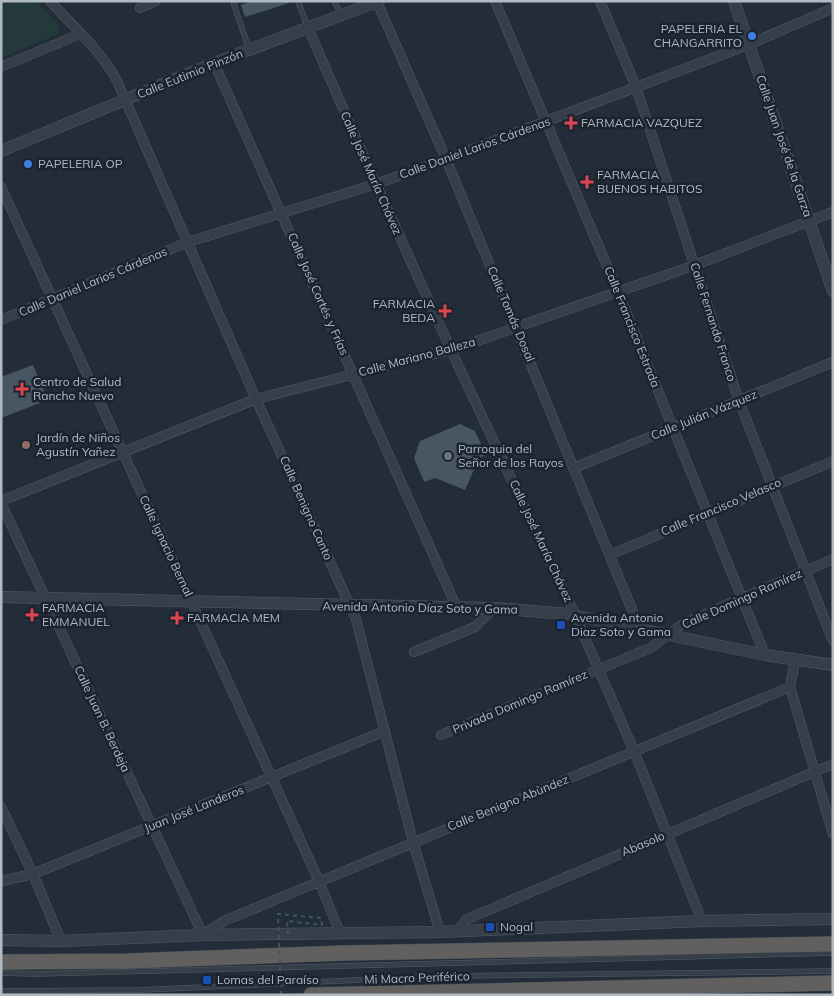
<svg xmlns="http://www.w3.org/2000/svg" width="834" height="996" viewBox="0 0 834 996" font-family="Mulish,sans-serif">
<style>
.green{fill:#24393a}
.building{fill:#485562}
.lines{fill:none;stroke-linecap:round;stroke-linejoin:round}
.service-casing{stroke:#535d67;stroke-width:5.5}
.minor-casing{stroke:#535d67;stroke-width:10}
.tertiary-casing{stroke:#535d67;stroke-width:12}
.trunk-casing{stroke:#404a54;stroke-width:16}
.service{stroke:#363f49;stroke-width:4.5}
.minor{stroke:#363f49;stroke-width:9}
.tertiary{stroke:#363f49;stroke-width:11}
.trunk{stroke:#61605e;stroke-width:15}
.path-bridge{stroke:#425657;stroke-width:2;stroke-dasharray:4 4;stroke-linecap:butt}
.shop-dot{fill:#3f7fe0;stroke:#1b242e;stroke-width:2}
.health-dot{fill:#e0444e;stroke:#1b242e;stroke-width:2}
.education-dot{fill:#8d6e63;stroke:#1b242e;stroke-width:2}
.worship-dot{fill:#6b7280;stroke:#1b242e;stroke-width:2}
.transit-dot{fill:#1a4fb4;stroke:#1b242e;stroke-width:2}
.labels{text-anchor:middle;stroke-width:5;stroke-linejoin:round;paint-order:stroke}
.poi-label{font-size:12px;fill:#b0bac5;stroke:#1b242e;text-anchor:start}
.street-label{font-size:12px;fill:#b0bac5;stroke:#1b242e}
</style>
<rect width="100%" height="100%" fill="#222d39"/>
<path class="green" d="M1,1h35l23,25 -1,8 -57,24z"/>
<path class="building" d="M253,1h35l1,2 -44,14 -4,-12z
M33,365l15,35 -47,18v-41z
M460,424l15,7 11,24 -7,3 -14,32 -30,-12 -11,4 -10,-24 6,-17z"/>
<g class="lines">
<defs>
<path id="service" d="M234,1v4l15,44
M298,1l10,27
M334,1l7,13
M1,973l33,1 799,-21
M1,991l139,-1 306,-14 387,-5"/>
<path id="minor" d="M50,1c23,26 51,49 67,80l139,318 100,220 57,223 27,90
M495,1l123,291 147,363
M600,1l36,86 103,314 94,240
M377,2l69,157 194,470
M140,8l16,-7
M308,28l68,156 75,166 124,265 59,136 68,170
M214,63l243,545
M1,67l79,-33
M1,187l191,416 127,278 21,52
M1,320l187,-78 188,-58 70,-25 304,-115 83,-36
M574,468l259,-106
M1,501l255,-102 195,-49 244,-85 138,-53
M1,503l202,432 21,-14 566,-234
M610,555l223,-94
M414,652l61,-25 19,-19
M795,660l-5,27 43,147
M441,735l209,-87 34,-25 149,-64
M1,807l32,67 28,67
M1,881l32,-7 352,-143
M458,931l8,-11 6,-3 361,-153"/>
<path id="tertiary" d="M734,1l99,290
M1,151l213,-88 165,-62
M1,597l493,11 74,6 197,41 68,10
M1,940l60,1 142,-6 237,-3 262,-11 131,-2"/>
<path id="trunk" d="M1,962l127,-1 216,-8 489,-9
M311,995l522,-12"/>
</defs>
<use href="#service" class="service-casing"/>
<use href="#minor" class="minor-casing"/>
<use href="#tertiary" class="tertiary-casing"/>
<use href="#trunk" class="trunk-casing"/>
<use href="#service" class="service"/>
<use href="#minor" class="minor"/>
<use href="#tertiary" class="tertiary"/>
<use href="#trunk" class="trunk"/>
<path class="path-bridge" d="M281,995l-3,-81 43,4 1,7 -35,-4 1,13"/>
</g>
<g class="shop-dot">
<circle cx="752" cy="36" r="5"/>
<circle cx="28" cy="164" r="5"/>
</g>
<g class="health-dot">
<path d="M568.5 115.5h5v5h5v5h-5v5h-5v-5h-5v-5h5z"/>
<path d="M584.5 174.5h5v5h5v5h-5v5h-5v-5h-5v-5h5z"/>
<path d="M442.5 303.5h5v5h5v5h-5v5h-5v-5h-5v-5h5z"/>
<path d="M19.5 381.5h5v5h5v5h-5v5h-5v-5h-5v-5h5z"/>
<path d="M29.5 607.5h5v5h5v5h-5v5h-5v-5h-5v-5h5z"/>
<path d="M174.5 610.5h5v5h5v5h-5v5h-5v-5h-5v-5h5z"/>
</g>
<circle class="education-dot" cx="26" cy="445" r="5"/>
<circle class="worship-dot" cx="448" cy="456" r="5"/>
<g class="transit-dot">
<rect x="556" y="620" width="10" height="10" rx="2.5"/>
<rect x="485" y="922" width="10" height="10" rx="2.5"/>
<rect x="202" y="975" width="10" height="10" rx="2.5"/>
</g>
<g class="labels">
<g class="poi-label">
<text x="742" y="33" text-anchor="end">PAPELERIA EL<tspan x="742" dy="14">CHANGARRITO</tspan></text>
<text x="581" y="127">FARMACIA VAZQUEZ</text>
<text x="38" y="168">PAPELERIA OP</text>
<text x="597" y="179">FARMACIA<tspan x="597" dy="14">BUENOS HABITOS</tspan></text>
<text x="435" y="308" text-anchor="end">FARMACIA<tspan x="435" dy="14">BEDA</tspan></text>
<text x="33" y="386">Centro de Salud<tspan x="33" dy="14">Rancho Nuevo</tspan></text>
<text x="36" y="442">Jardín de Niños<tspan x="36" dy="14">Agustín Yañez</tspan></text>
<text x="458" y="453">Parroquia del<tspan x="458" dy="14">Señor de los Rayos</tspan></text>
<text x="42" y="612">FARMACIA<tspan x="42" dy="14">EMMANUEL</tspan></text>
<text x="187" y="622">FARMACIA MEM</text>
<text x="571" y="622">Avenida Antonio<tspan x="571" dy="14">Diaz Soto y Gama</tspan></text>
<text x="500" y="931">Nogal</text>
<text x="217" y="984">Lomas del Paraíso</text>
</g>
<g class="street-label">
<text transform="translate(190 74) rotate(-22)" y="4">Calle Eutimio Pinzón</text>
<text transform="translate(784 146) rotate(71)" y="4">Calle Juan José de la Garza</text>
<text transform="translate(475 148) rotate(-20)" y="4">Calle Daniel Larios Cárdenas</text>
<text transform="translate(371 173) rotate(66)" y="4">Calle José María Chávez</text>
<text transform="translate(93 282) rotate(-23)" y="4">Calle Daniel Larios Cárdenas</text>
<text transform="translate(318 294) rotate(66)" y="4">Calle José Cortés y Frías</text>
<text transform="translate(511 314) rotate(67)" y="4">Calle Tomás Dosal</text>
<text transform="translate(713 322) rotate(72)" y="4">Calle Fernando Franco</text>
<text transform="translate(632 327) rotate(68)" y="4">Calle Francisco Estrada</text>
<text transform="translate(417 357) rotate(-15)" y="4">Calle Mariano Balleza</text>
<text transform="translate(704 415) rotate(-22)" y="4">Calle Julián Vázquez</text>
<text transform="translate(721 507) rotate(-23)" y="4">Calle Francisco Velasco</text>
<text transform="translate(306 508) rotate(66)" y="4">Calle Benigno Canto</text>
<text transform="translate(541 541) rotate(65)" y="4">Calle José María Chávez</text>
<text transform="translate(166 546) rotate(65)" y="4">Calle Ignacio Bernal</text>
<text transform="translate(742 599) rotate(-24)" y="4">Calle Domingo Ramírez</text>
<text transform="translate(420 608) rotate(1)" y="4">Avenida Antonio Díaz Soto y Gama</text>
<text transform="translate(520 702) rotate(-23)" y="4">Privada Domingo Ramírez</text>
<text transform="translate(102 719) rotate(65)" y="4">Calle Juan B. Berdeja</text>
<text transform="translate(508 803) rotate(-22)" y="4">Calle Benigno Abùndez</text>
<text transform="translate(194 809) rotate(-22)" y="4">Juan José Landeros</text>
<text transform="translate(643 844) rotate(-23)" y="4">Abasolo</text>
<text transform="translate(417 978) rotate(-2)" y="4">Mi Macro Periférico</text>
</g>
</g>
<rect width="834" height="996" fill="none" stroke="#b0bac5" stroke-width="5"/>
</svg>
